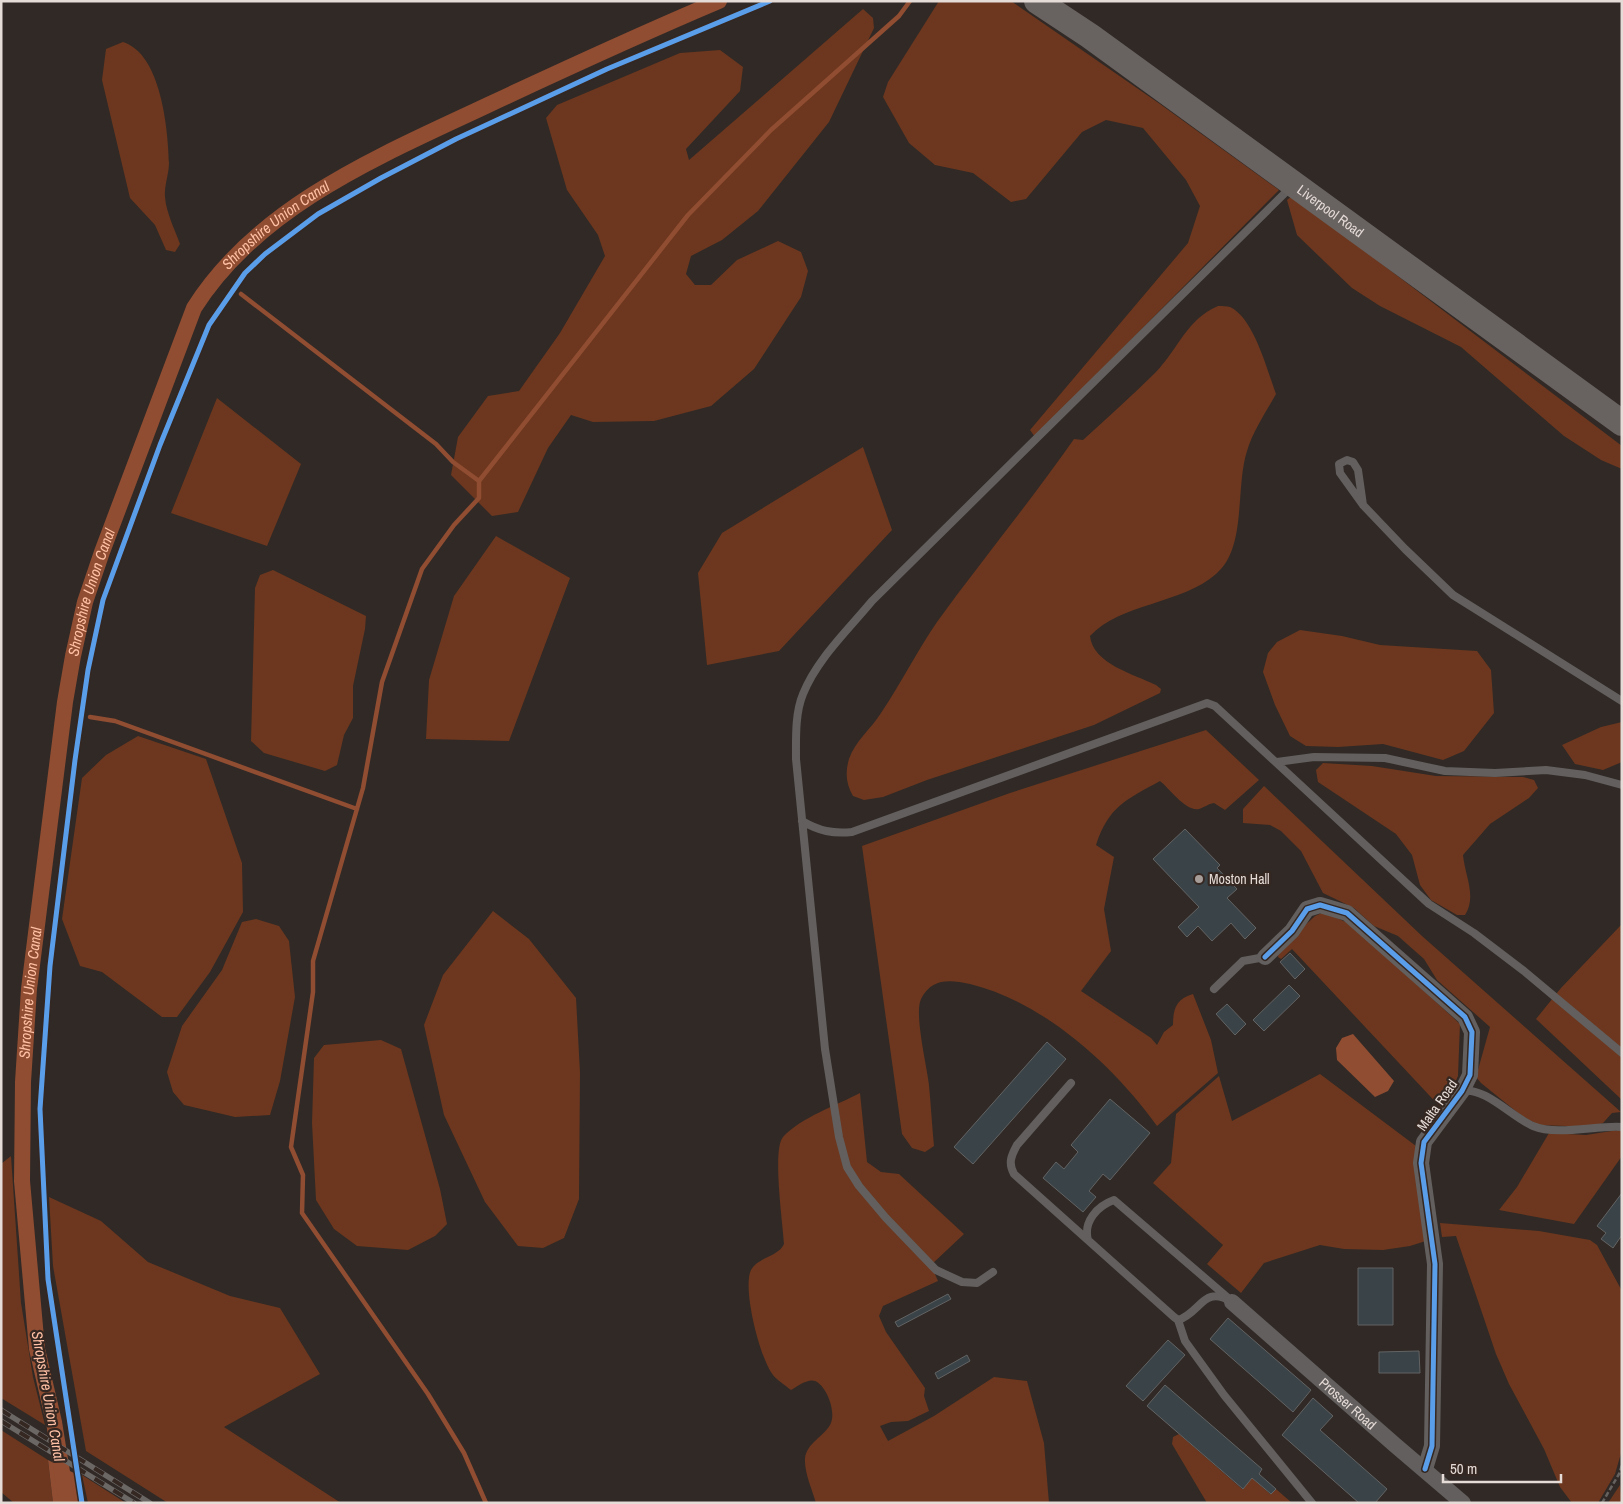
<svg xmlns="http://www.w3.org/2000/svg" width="1623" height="1504" viewBox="0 0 1623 1504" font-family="'Archivo Narrow',sans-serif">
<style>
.green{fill:#6c371e}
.water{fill:#904d31}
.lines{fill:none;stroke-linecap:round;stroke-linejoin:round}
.stream{stroke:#904d31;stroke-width:4.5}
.canal{stroke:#904d31;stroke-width:16}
.building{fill:#394348;stroke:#636363}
.path{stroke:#666260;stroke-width:2.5;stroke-dasharray:5 2.5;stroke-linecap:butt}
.service{stroke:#625f5e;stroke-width:8}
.minor{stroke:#625f5e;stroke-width:16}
.trunk{stroke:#686260;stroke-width:26}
.rail-casing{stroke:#6b6765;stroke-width:5.5}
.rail{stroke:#352721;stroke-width:4;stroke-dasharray:11;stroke-linecap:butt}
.cycleway-casing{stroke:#352721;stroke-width:8}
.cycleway{stroke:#5a9eea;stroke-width:5}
.poi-dot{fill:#a69d99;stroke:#352721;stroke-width:2}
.labels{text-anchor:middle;stroke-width:4.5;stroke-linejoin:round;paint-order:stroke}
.street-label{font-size:14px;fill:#e5dbd7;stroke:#352721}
.poi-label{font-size:14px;fill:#e5dbd7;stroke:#352721;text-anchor:start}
.water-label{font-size:15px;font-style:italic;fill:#ffc0a5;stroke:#352721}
</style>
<rect width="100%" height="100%" fill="#302926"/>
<path class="green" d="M939,1h72l149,103 119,86 -244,247 -5,-7 158,-187 12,-37 -14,-26 -43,-52 -37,-8 -24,12 -56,67 -15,3 -38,-29 -38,-8 -26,-22 -26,-46 5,-15z
M863,9l10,9 1,10 -45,94 -71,89 -36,29 -31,16 -5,18 9,11h16l26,-25 41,-19 23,11 7,19 -7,26 -47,72 -43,37 -57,15 -61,1 -22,-7 -23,33 -30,64 -26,4 -41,-41 7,-38 30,-41 31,-5 41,-58 45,-77 -7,-21 -31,-45 -21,-72 11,-13 123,-52 40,-3 23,17 -3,24 -54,58 3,11z
M123,42c38,12 45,86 46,121 0,11 -5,23 -4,34 1,15 10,33 15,47l-5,8 -9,-2 -11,-25 -25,-27 -28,-118 4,-31z
M1292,196l330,250v23l-21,-9 -37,-24 -103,-89 -81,-41 -28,-18 -55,-53 -10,-35z
M1218,306c4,0 9,0 12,1 24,11 37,63 46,87 -10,18 -23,37 -29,57 -12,38 0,97 -31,123 -34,30 -95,29 -126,62 3,28 44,38 66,49l5,4 -1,4 -66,32 -167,55 -44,17 -19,3 -11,-4c-7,-12 -8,-24 -4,-37 6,-18 22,-30 32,-46 20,-30 36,-62 56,-91 45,-62 93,-120 137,-183l9,1c25,-23 50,-45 73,-68 23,-24 30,-52 62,-66z
M217,398l84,66 -34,82 -96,-33z
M863,447l29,83 -113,121 -72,14 -9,-92 24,-40z
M496,536l74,42 -61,163 -83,-2 3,-59 25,-84z
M273,570l93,46 -1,13 -12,57v32l-9,17 -7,30 -12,6 -61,-18 -13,-12 4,-153 5,-13z
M1300,630l42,6 38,9 97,6 14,19 3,43 -30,38 -21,9 -60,-16 -45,3 -32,-1 -16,-10 -15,-31 -12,-33 5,-19 9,-11z
M1622,722v40l-19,8 -28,-6 -13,-19 39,-18z
M1206,730l53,50 -34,30 -11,-7c-6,1 -9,4 -15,6 -13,3 -30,-21 -39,-28 -34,19 -51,25 -64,64l18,12 -10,52 7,42 -30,40 70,47 6,7 7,-13 9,-7c0,-16 3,-26 20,-31l18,46 7,33 -61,53c-43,-60 -113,-124 -187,-142 -19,-4 -38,-7 -49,15 -7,15 6,67 8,86 2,21 3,41 5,61l-9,6 -13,-4 -10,-14 -40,-288 148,-53z
M138,736l68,23 36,104 1,49 -33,60 -33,45h-15l-60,-45 -22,-6 -18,-47 20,-141 24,-23z
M1323,763l49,3 64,10 87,1 11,3 4,8 -9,10 -39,26 -27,31c2,21 14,41 2,60h-8l-26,-15 -11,-15 -8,-30 -16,-21 -78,-52 -2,-12z
M1264,786l158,150 199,176 -9,1 -9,10 -11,4 -53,-2 -16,-8 -42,-34 -5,-6 14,-50 -53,-47 -13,-21 -26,-23 -24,-10 -20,-18 -31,-15 -22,-42 -20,-20 -11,-6 -27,-2v-14z
M493,911l36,28 47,59 4,74 -1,127 -15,39 -21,10 -25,-2 -33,-44 -41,-87 -20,-90 19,-50z
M1324,912l28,13 108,99 -2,52 -15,34 -151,-161 -11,10 -3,-2 1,-7 36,-34z
M256,919l23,7 10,15 6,56 -15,84 -10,34 -35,2 -51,-12 -11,-13 -6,-20 15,-46 40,-56 20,-48z
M1622,924v176l-86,-81 25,-31z
M381,1040l20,9 39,140 7,35 -12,12 -27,14 -51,-4 -23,-17 -18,-29 -4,-77 2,-65 10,-13z
M1320,1074l96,72 13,94 -19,6 -27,4 -39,-1 -24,-4 -56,18 -23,30 -34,-29 16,-19 -70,-62 18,-20 5,-49 43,-38 13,45z
M860,1093l7,69 14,10 18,2 65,60 -33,31 7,16 -55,25 -4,10 7,16 39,56 -1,8 5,15 -21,10 -17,1 -11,4 8,15 46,-25 60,-39 33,4 17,62 5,60h-233c-4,-14 -12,-31 -11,-45 2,-15 18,-21 25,-33 7,-12 -3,-39 -15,-44 -7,-3 -19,6 -24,9 -6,-5 -14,-10 -18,-15 -13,-16 -31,-87 -22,-105 7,-13 27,-13 33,-26 -1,-20 -12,-94 -1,-107 17,-19 54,-32 77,-44z
M1618,1130l4,1v25l-48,68 -75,-14 18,-23 32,-54 37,2z
M11,1156l10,147 12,74 12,48 -44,-27v-234z
M49,1197l52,24 47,41 82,34 50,12 40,66 -96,53 117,76h-173l-82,-52 -33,-185z
M1440,1223l99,8 51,9 7,5 25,46v159l-7,24 -17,29h-26l-12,-16 -16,-38 -35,-65 -13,-30 -40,-118 -14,1z
M1,1430l47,30 5,43h-39l-13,-11z
M1179,1434l63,55 10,-11 18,16 6,-5 16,14h-85l-35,-59 1,-7z
M82,1475l44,28h-38z
M1620,1485l2,18h-14z"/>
<path class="water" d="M1353,1034l41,47 -6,10 -13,6 -38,-37 -1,-12 6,-10z
M48,1460l26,13 6,30h-27z"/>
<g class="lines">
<path class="stream" d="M241,294l195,150 17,18 26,19
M90,717l25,4 242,88
M486,1503l-22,-50 -36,-59 -126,-181 1,-38 -12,-28 22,-155v-31l50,-173 19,-106 40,-113 32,-44 25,-27v-17l209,-266 83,-85 128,-114 11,-15"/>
<path class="canal" id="s1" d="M67,1503l-13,-81 -17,-73 -15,-168 1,-99 6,-93 36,-287 8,-46 12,-54 17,-50 92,-244c65,-103 188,-153 294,-203 77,-36 153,-71 231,-104"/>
</g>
<path class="building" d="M1185,829l35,36 -3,3 20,21 -10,9 29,30 -11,11 -14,-16 -19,18 -14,-15 -11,11 -9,-10 21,-20 -46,-48z
M1290,953l15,16 -10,10 -15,-17z
M1289,985l11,11 -36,35 -11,-11z
M1227,1004l19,20 -11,11 -19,-21z
M1047,1042l19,17 -93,105 -19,-17z
M1110,1099l40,34 -40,47 -7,-6 -14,17 7,6 -13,15 -40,-34 13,-16 8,7 14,-17 -7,-7z
M1622,1193v42l-9,13 -12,-9 5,-6 -9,-7z
M1358,1268h35v57h-35z
M948,1294l3,5 -53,28 -3,-5z
M1228,1318l83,72 -18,22 -83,-73z
M1168,1340l17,15 -42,46 -17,-15z
M1419,1351l1,22h-41v-21z
M967,1355l3,6 -32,18 -3,-6z
M1165,1385l97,84 -3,5 17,15 -5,5 -19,-16 -9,11 -96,-83z
M1313,1398l20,18 -13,14 67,59 -12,14h-16l-77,-68z"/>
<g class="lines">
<path class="path" d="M1602,1503l17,-29 3,-9"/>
<path class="service" d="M1363,505l-5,-35 -5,-8 -6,-2 -8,4 1,9 23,32 42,44 48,46 169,106
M1277,762l37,-5 71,1 60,13 50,2 51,-3 39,5 37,10
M802,821c17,10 31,13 50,11l355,-129 8,3 214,198 45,29 50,38 98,82
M1214,989l29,-28 22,-4
M1071,1083l-54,62c-6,11 -9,18 -3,29l160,143 4,3c23,-7 25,-36 54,-18
M1463,1091c22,-4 49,26 70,35 24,10 64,-1 89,1
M1088,1240c-5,-18 9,-34 26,-40l113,97
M993,1272l-16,11 -15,-1 -26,-12 -50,-52 -27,-32 -12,-19 -8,-30 -14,-88 -29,-290c0,-21 -1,-46 7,-65 14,-35 45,-64 69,-93l419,-414
M1178,1320l7,21 39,54 88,108"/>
<g class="minor">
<path d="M1265,957l27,-26 15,-22 13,-4 27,8 118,104 7,15 -2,43 -8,16 -38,51 -3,21 14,101 -3,182 -7,23"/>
<path id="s2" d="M1232,1302l163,143 68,58"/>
</g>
<path class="trunk" id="s3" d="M1037,1l53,35 532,387"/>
<defs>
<path id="rail" d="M1,1410l149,93
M1,1421l133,82"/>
</defs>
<use href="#rail" class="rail-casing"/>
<use href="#rail" class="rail"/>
<defs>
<path id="cycleway" d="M1265,957l27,-26 15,-22 13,-4 27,8 118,104 7,15 -2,43 -8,16 -38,51 -3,21 14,101 -3,182 -7,23
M82,1503l-34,-224 -8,-170 10,-143 25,-206 13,-90 15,-70 57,-155 49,-120 36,-52 20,-19 53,-40 63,-36 75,-39 151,-70 163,-68"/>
</defs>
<use href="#cycleway" class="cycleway-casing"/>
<use href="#cycleway" class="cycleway"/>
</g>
<circle class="poi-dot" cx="1199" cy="879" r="5"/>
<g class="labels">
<g class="street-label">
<text dy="5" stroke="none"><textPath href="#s3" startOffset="361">Liverpool Road</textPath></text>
<text transform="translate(1437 1105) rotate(-55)" y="5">Malta Road</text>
<text dy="5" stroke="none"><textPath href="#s2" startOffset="154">Prosser Road</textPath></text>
</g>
<g class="poi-label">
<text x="1209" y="884">Moston Hall</text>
</g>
<g class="water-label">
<text dy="5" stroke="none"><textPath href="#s1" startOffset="1340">Shropshire Union Canal</textPath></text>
<text dy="5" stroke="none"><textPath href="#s1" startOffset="920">Shropshire Union Canal</textPath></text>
<text dy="5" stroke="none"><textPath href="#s1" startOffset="514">Shropshire Union Canal</textPath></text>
<text transform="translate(48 1396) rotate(80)" y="5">Shropshire Union Canal</text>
</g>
</g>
<rect width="1623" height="1504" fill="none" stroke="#e5dbd7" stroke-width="5"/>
<path d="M1443 1474v8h118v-8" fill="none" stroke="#e5dbd7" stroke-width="2.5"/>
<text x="1450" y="1474" font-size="15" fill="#e5dbd7" stroke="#352721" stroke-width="4" paint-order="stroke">50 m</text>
</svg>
